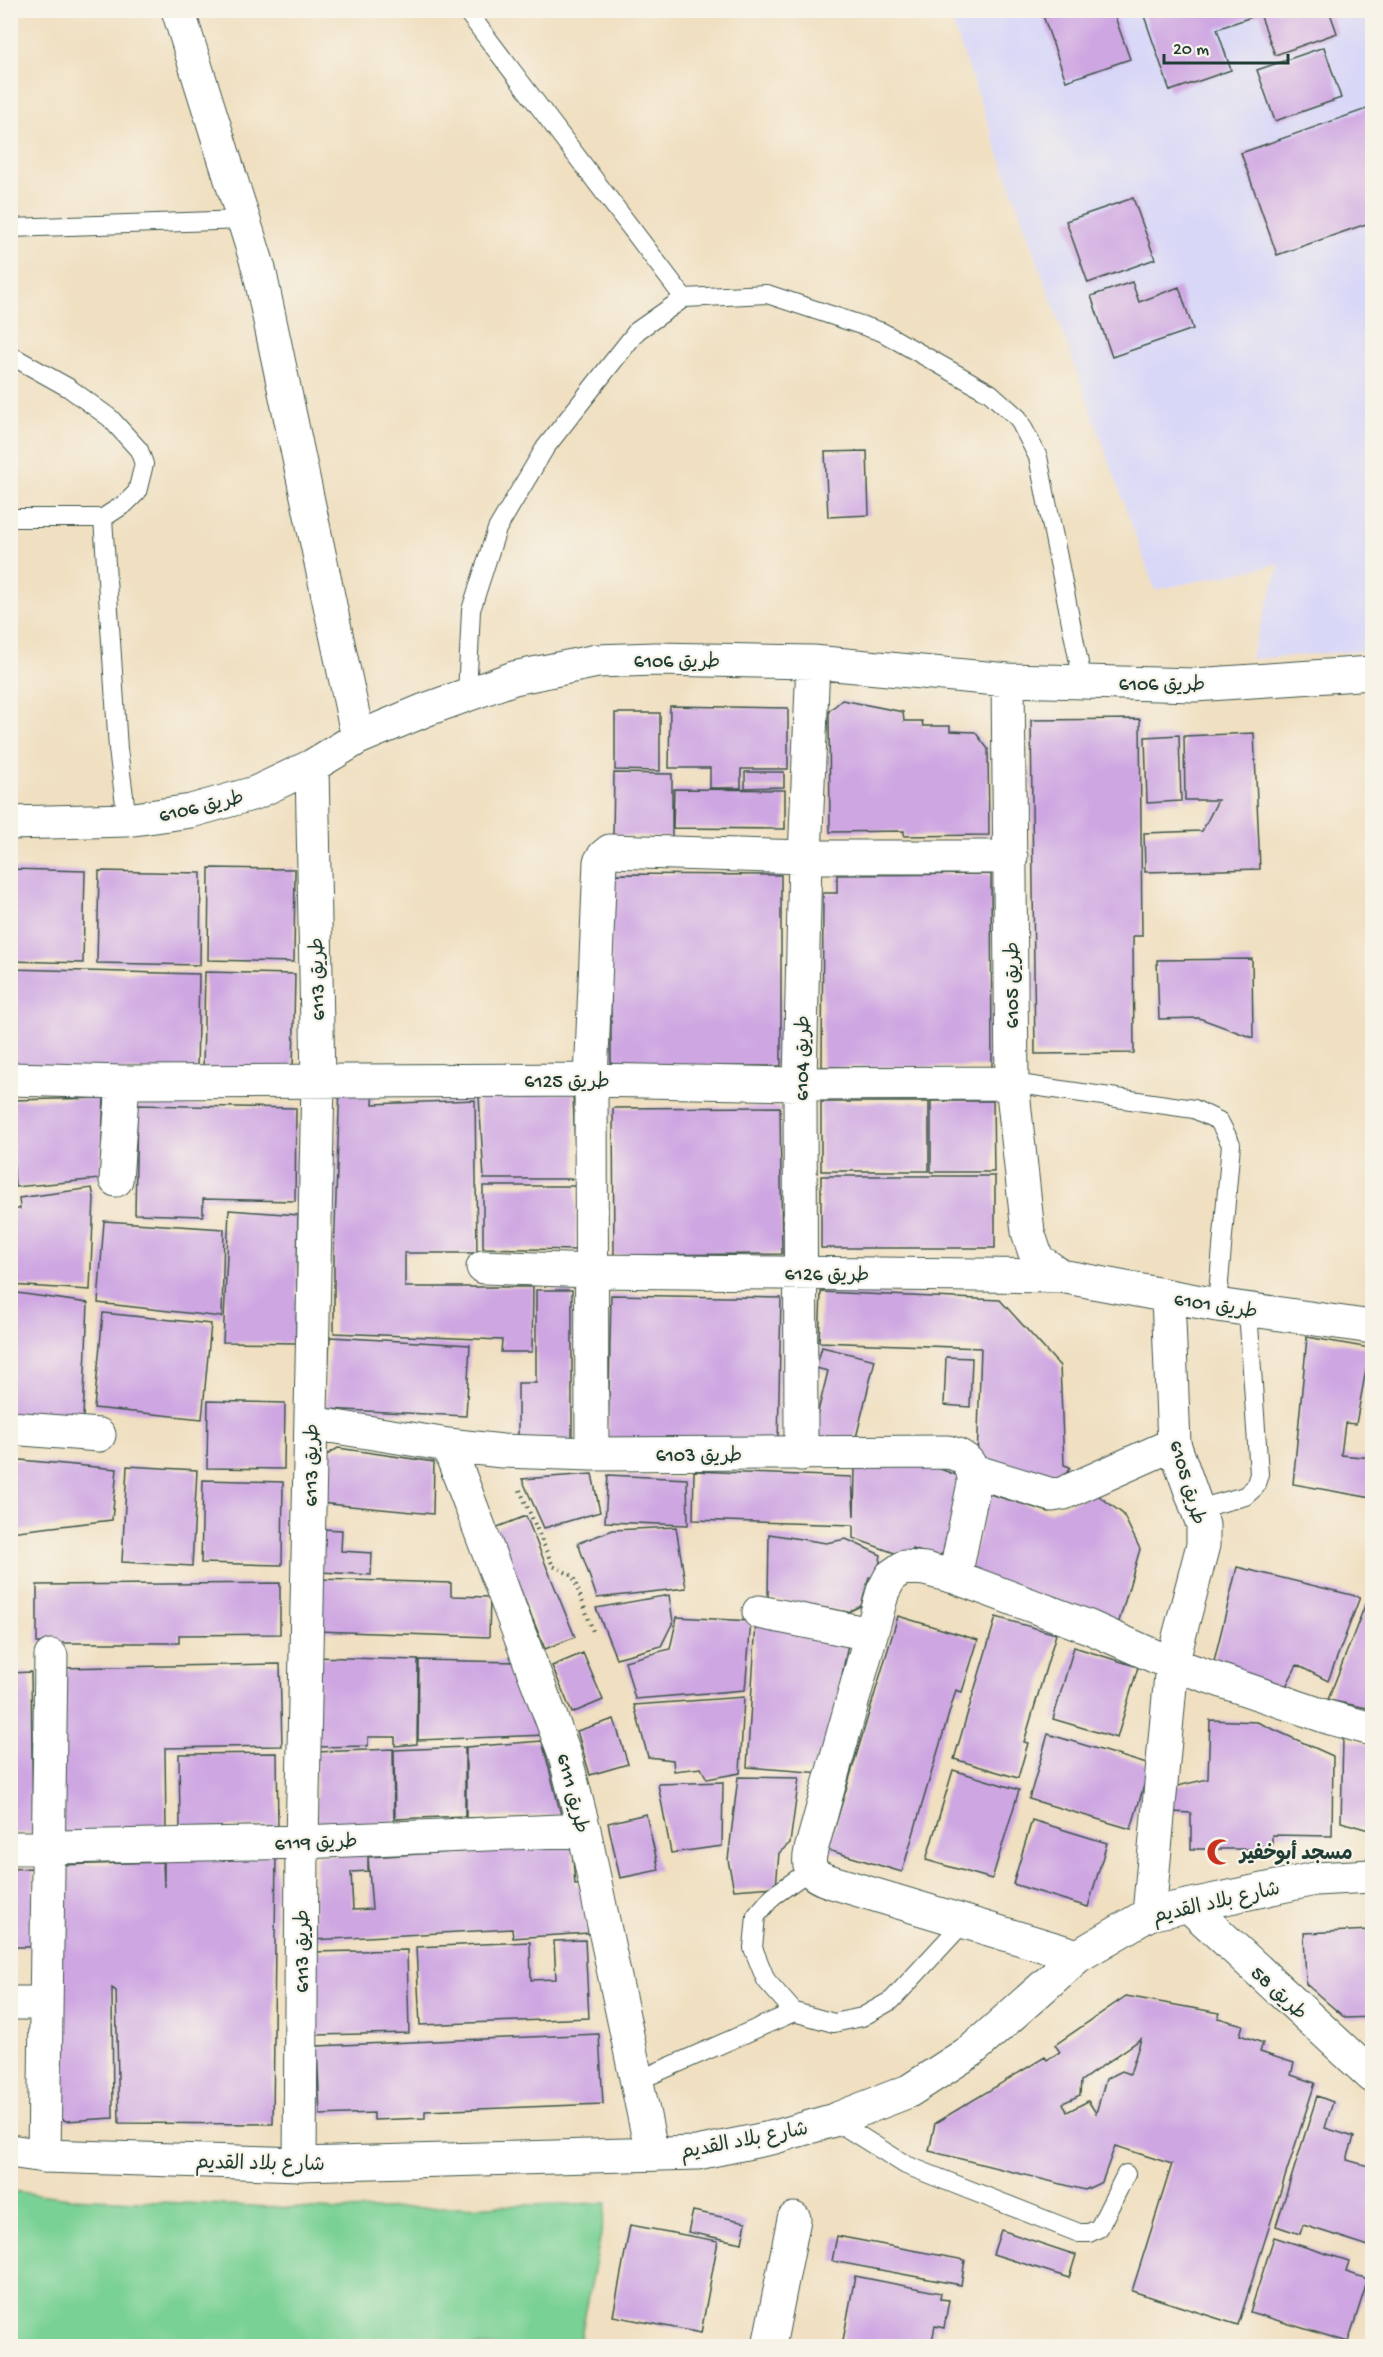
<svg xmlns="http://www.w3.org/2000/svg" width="1383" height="2357" viewBox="0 0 1383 2357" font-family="'Gochi Hand','Playpen Sans Arabic',sans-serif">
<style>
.built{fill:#d8d7f8}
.green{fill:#7ad195;stroke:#4c8764;stroke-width:1.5}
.building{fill:#cea6e2;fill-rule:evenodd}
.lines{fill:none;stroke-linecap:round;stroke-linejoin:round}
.service-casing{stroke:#3e5549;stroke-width:20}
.minor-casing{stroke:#3e5549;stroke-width:35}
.tertiary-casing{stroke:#3e5549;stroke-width:35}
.path{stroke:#3e5549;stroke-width:4;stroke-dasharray:1.5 4.5;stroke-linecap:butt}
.service{stroke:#fff;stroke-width:18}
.minor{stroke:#fff;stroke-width:33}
.tertiary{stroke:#fff;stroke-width:33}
.labels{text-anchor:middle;stroke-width:4.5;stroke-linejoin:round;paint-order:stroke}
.street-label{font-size:20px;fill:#1f3d34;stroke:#f7f3e8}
.poi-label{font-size:20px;font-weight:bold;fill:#1f3d34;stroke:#f7f3e8;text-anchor:start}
</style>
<rect width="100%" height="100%" fill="#f7f3e8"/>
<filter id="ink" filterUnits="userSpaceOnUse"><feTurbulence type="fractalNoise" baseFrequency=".0167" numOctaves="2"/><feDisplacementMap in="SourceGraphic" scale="12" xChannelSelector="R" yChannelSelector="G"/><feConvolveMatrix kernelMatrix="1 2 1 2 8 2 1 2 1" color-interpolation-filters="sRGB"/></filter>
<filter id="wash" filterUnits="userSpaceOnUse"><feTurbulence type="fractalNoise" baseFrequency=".008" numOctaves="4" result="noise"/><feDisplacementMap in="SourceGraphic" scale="24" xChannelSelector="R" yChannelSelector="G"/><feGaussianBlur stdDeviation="1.35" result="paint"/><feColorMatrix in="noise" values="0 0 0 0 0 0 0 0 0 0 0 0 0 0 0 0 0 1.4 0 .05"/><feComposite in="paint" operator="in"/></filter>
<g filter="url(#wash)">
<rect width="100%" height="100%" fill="#f0dfc0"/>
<path class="built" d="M948,11h424v639l-122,9 30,-95 -125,26z"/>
<path class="green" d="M11,2191l59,7 269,12 268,-7 -28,143h-568z"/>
<g id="blocks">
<path class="building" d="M1041,10h92l-18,7 15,42 -64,22z
M1142,10h187l8,23 -62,22 -15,-41 -43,15 14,41 -61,21z
M1324,47l17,51 -66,23 -18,-51z
M1372,107v115l-95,33 -36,-102z
M1133,198l22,61 -67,24 -22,-62z
M1132,282l7,20 40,-15 14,42 -81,28 -21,-61z
M867,451l2,64 -41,2 -3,-65z
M842,700l61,12 1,9h18l1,5h27v5l25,1 13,17 1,86 -85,1v-5l-74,1 -1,-121z
M670,706l118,2v61h-47v19h-31v-20h-41z
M615,713h45v58l-45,-1z
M1140,719l2,217h-9l1,117 -99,1 -4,-334z
M1254,733l6,136 -115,3 -1,-39 58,-2 16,-31h-33l-1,-64z
M1179,735l2,66 -34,2 -2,-66z
M745,772h39v15l-39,1z
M614,773l58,1v63l-59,-2z
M674,789l111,1v39l-112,-1z
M209,868l86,1 -1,93 -86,-2z
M10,869l75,2 -2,92 -73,-2z
M99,871l102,2 -1,92 -103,-2z
M611,874l170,1v191h-170z
M991,874l1,193h-170l1,-174h14v-18z
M1252,959l1,79 -54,-20 -40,1 -2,-59z
M10,969l189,5 -2,98 -187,-4z
M205,972l90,2 -2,97 -90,-2z
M340,1084l34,1 -1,19 102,-4 2,153h-72v34h128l-1,65h-31l1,-12 -168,-7v-80z
M573,1093l3,86h-92l-5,-83z
M104,1098l-4,81 -85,8 -5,-87z
M931,1101h62l1,71h-63z
M821,1102h108v69h-108z
M137,1105l159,3 -1,93 -92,-2v17l-68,-2z
M780,1107l2,147 -168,1 -1,-147z
M821,1176h174v72h-174z
M483,1186h93v64l-93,-2z
M92,1188l2,10 -4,92 -80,-5v-76h10l-1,-11z
M229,1210l69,5 -2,128 -73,-1z
M104,1221l120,8 -2,88 -124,-14z
M536,1290h36v153h-54v-60h18z
M10,1292l78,11 -5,114h-73z
M821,1292l179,8 60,66 4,99 6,2 -10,26 -83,-33 4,-112 -162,-6z
M611,1295l170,3 -3,146 -170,-4z
M103,1313l108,11 -9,95 -108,-11z
M330,1337l140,8 -4,71 -140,-7z
M1307,1337l63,11 -14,76 -11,-1 -4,32 31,3v40l-79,-14z
M822,1347l53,13 -21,86 -42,-10 16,-65 -12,-3z
M946,1357l26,1 -2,49 -26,-2z
M208,1401l77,2 -1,66 -77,-1z
M338,1448l96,14 -1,52 -114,-11 1,-44z
M10,1459l107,10 -5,51 -102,12z
M927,1464l40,15 -17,70 -13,8 -24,-8 -2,10 -58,-21v-13l-160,-5 1,-49 158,6 2,40 1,-48z
M127,1466l70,4 -5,96 -70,-4z
M592,1474l8,38 -56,16 -22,-49z
M608,1475l79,4 1,46 -83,-3z
M203,1480l80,2 -1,83 -81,-2z
M1095,1493l28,21 17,35 -22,76 -149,-52 20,-79 60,18z
M526,1516l49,121 -30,12 -50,-121z
M676,1527l10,61 -89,10 -19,-55 35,-13z
M323,1529l19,1 -1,21 31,2 -1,22 -50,-3z
M769,1534l57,9 20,-4 35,16 -4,23 -8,-1 -8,29 -13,6 -80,-14z
M1237,1567l123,30 -32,84 -31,-16 -14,27 -71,-23z
M318,1579l133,4v13l39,1 -1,40 -172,-6z
M280,1583v51l-101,1v8h-142v-58z
M669,1595l4,27 -12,24 -45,12 -20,-50z
M1365,1605l7,1v103l-44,-9z
M898,1616l80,24 -16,52 -6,-2 -54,182 -74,-22z
M677,1617l74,4 -6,69 -110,9 -10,-38 45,-12z
M996,1617l60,17 -32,108 4,1 -10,35 -64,-19z
M756,1622l93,17 -26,134 -76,-6z
M1074,1647l64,20 -21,71 -64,-19z
M583,1653l20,47 -31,13 -20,-47z
M313,1657l105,3 -1,84 -22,2v-9h-27v9l-53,1z
M419,1660l98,2 29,73 -128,5z
M280,1664l2,82 -117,2 1,86 -105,2 -3,-168z
M31,1672l2,161h-23v-160z
M744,1697l-4,76 -33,6 -6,-11 -27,3 -1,-11 -25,-3 -14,-52z
M614,1719l14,45 -38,11 -13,-44z
M1210,1720l47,2 76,34 -1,80 -60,-1v14h-81v-36l-19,-1 1,-25 35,-8z
M1048,1734l102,31 -19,64 -102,-30z
M1343,1738l29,8v85l-31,-9z
M542,1741l19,74 -95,3v-71z
M465,1747v69l-70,3 -1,-69z
M393,1749l1,73 -77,4 -1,-74z
M277,1753l1,73 -98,2 -1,-74z
M953,1770l66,20 -27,89 -66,-19z
M738,1777l61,1 -9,65 -11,10 -3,34 -42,3 -6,-30z
M723,1782l-1,64 -51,7 -13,-69z
M646,1814l13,56 -39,8 -12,-55z
M1032,1820l75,23 -19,64 -75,-23z
M572,1845l3,40 10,-1 3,49 -75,5 -1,-9 -199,11 4,-84 51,-3v18l-17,1 2,38 19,-1 -4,-52z
M276,1850l-3,274 -154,-1 -3,-132 -4,-3 1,130 -47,3 -10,-5 3,-251 104,-3 1,25v-34z
M33,1868l2,79h-25v-78z
M1372,1930v87l-27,1 -39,-34 -2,-51z
M585,1940l4,78 -169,7 -4,-78 114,-5 1,38 25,-1 -2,-38z
M407,1950l2,83 -94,2 -2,-83z
M1126,1996l94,17 -2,5 25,7 -3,10 23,8 -3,9 34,11 -3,12 24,8 -77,242 -106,-34 40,-127 -57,-18 -13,36 -17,8 -156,-39 6,-28 110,-66 2,3 13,-8 -5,-7zM1141,2039l-11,35 -8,-3 -16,8 -10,34 -8,-12 -21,11 -4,-9 17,-8 1,-14z
M599,2034l4,70 -178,7v7l-51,2v-7l-54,2 -3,-69z
M1317,2096l16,6 -8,26 29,9 -7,23 25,7v80l-69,-22 -3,9 -24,-8z
M693,2211l53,11 -4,21 -54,-11z
M630,2225l88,16 -17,92 -88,-17z
M1001,2230l75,25 -7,23 -76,-24z
M837,2236l128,24 -4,25 -129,-24z
M1274,2237l75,24 -3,11 22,7 -20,63 -98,-30z
M855,2276l86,17 -1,6 9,1 -5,28 -9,-2 -4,20h-89z"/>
</g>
</g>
<g filter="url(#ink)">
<use href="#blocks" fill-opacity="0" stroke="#3e5549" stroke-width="1.5"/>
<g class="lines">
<defs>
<path id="service" d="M466,10l218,288
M10,228l234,-8
M10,355l59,33 41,30 29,32 5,14 -7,28 -11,11 -23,15
M10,518h93l15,231 9,71
M467,695l4,-85 26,-81 48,-81 92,-117 47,-33 83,-4 115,38 108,61 28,25 20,39 45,226
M1012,1083l182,26 25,12 12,23 -14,161
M1198,1509l47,-13 10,-9 4,-13 -11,-164
M810,1870l-37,26 -17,20 -3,32 13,32 28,32 40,11 28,-6 30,-17 72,-78
M637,2081l157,-69
M834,2120l72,45 173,68h10l10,-5 27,-54"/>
<path id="minor" d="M178,10l81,259 99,469
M1008,680l4,403 16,149 9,27 24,17
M10,823l117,-3 64,-9 64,-18 57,-27 46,-28 67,-28 89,-32 83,-17 58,-2 158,3 195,18 187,5 177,-12
M10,1079l113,3 468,-2 209,4 212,-1
M116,1180l7,-98
M483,1267l110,4 468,5 156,29 155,22
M311,1423l137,22 54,6 90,3 356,-2c18,4 26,13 26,31l-19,94
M10,1428l89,7
M448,1445l116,307 20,78 68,324
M592,1454l-1,-374 9,-218 4,-6 6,-5 195,6h206
M801,1454l-1,-370 5,-227 8,-195
M974,1471l78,24 12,-2 110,-49
M759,1612l111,22
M10,1848l292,-6 282,-12
M1189,1906l183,170
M1149,1914l23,-250 31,-119v-20l-29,-81 -6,-147
M1078,1956l-246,-74c-19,-6 -26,-11 -21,-32l72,-259 8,-15 13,-9 21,2 30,8 134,50 83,37 155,53 45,12
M10,2003h36
M44,2156l7,-500
M300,2164l2,-322 16,-762 -6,-314
M769,2346l25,-127"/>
<path id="tertiary" d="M10,2151l34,5 256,8 397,-11 78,-16 59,-17 75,-29 62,-40 107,-95 71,-42 166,-35 57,-3"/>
</defs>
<use href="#service" class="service-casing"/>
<use href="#minor" class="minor-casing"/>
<use href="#tertiary" class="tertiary-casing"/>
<path class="path" d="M520,1490l33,76 20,10 21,58"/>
<use href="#service" class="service"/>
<use href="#minor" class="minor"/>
<use href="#tertiary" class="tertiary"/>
</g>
</g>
<defs>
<symbol id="mosque-bare" viewBox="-9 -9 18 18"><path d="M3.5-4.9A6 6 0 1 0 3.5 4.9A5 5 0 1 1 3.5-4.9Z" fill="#c8321e" stroke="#f7f3e8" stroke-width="2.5" paint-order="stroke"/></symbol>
</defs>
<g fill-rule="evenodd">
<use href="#mosque-bare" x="1201" y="1833" width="38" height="38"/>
</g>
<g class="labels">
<g class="street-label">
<text x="677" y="667">طريق 6106</text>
<text x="1162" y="690">طريق 6106</text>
<text transform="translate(201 805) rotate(-13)" y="7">طريق 6106</text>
<text transform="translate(316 979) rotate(-91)" y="7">طريق 6113</text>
<text transform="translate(1011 985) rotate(-90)" y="7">طريق 6105</text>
<text transform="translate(801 1058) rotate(-89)" y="7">طريق 6104</text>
<text x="567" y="1087">طريق 6125</text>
<text transform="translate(827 1273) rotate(1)" y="7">طريق 6126</text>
<text transform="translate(1216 1304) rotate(9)" y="7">طريق 6101</text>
<text x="699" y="1461">طريق 6103</text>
<text transform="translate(310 1465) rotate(-89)" y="7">طريق 6113</text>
<text transform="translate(1189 1482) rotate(74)" y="7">طريق 6105</text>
<text transform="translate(574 1793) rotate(76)" y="7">طريق 6111</text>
<text transform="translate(316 1841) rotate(-2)" y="7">طريق 6119</text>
<text transform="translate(1216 1901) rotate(-13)" y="7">شارع بلاد القديم</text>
<text transform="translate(301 1951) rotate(-90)" y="7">طريق 6113</text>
<text transform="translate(1280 1992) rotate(43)" y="7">طريق 58</text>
<text transform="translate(744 2139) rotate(-11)" y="7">شارع بلاد القديم</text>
<text transform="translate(260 2162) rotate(1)" y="7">شارع بلاد القديم</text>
</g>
<g class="poi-label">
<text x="1240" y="1859">مسجد أبوخفير</text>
</g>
</g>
<rect width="1383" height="2357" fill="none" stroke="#f7f3e8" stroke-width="36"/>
<path d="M1164 54v9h124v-9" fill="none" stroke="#1f3d34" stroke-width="3"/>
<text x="1173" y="54" font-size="18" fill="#1f3d34" stroke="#f7f3e8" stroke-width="4.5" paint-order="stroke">20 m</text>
</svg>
